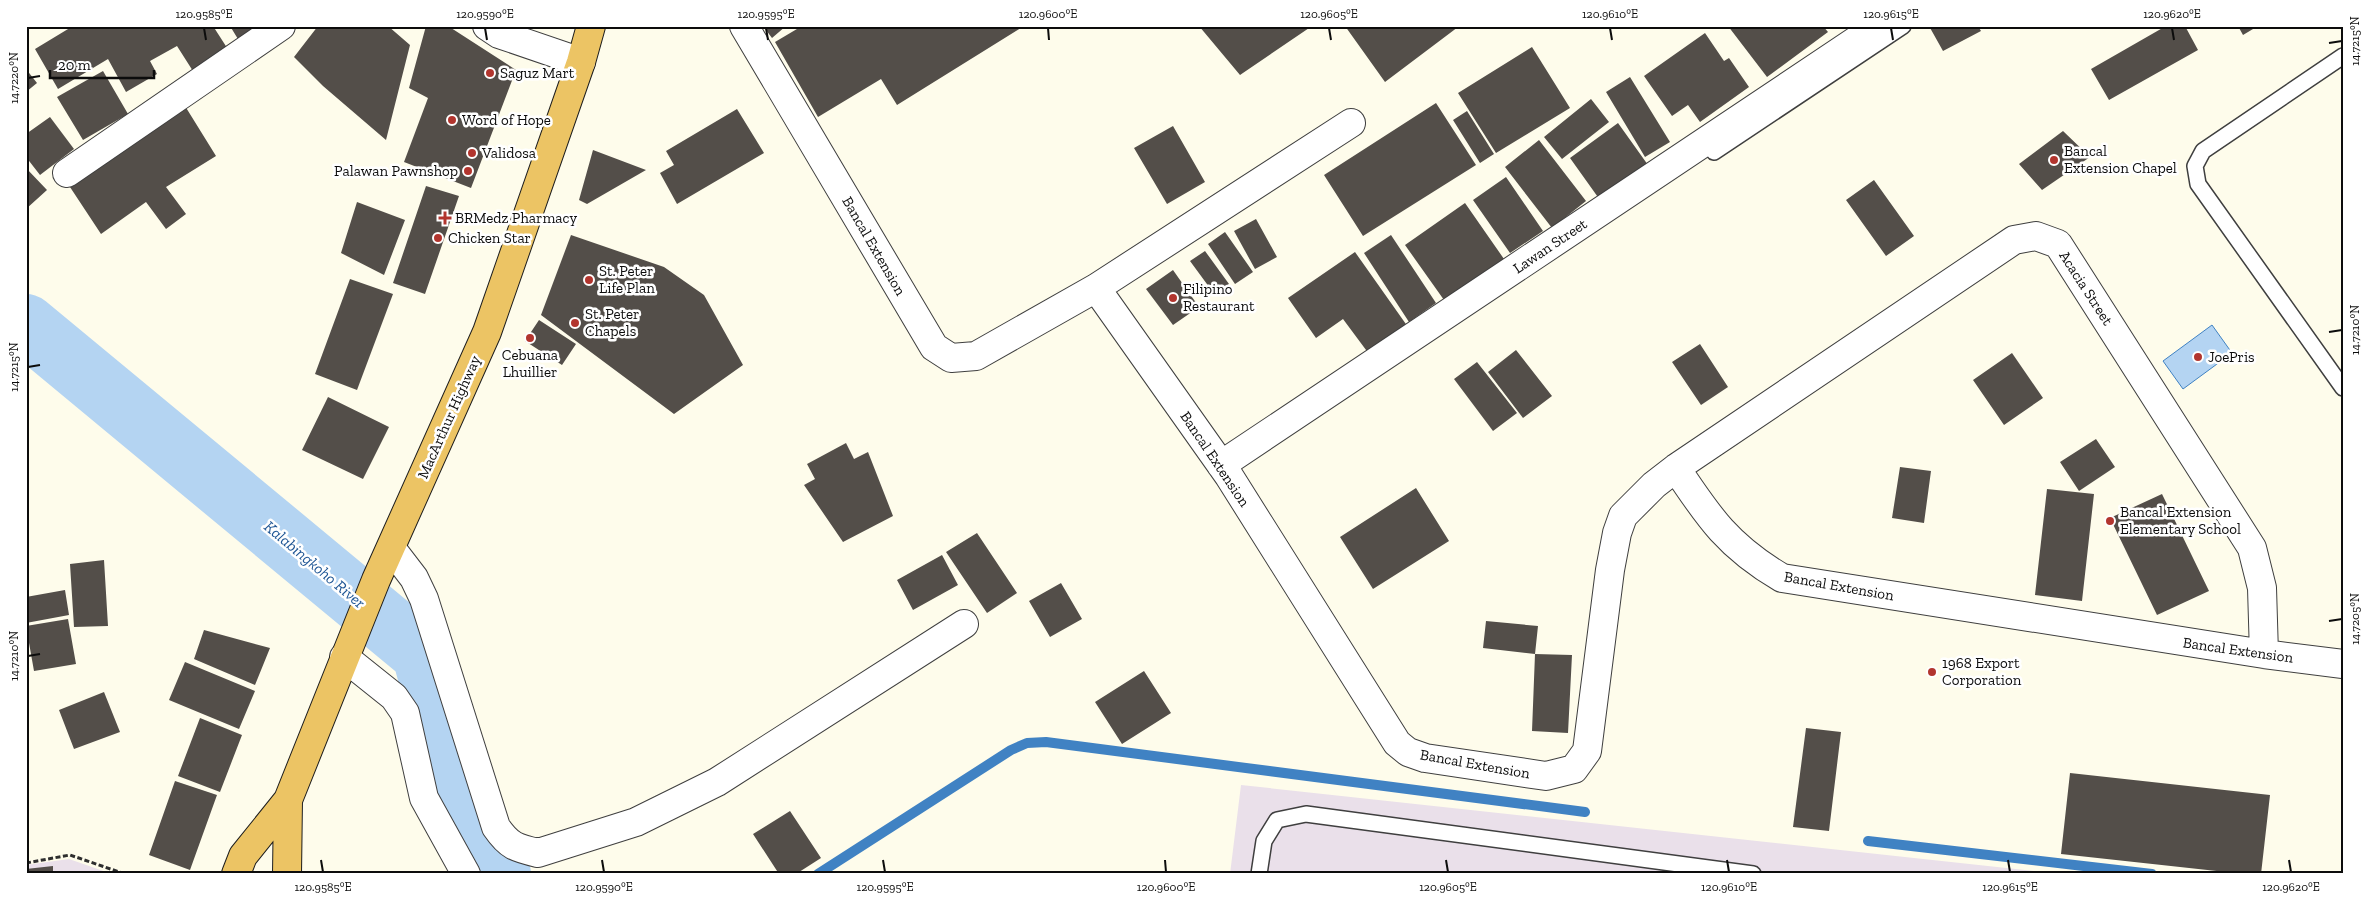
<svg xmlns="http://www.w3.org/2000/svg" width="2369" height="900" viewBox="0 0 2369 900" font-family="'Zilla Slab',serif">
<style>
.industrial{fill:#eae0ea}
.water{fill:#b4d4f2;stroke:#4082c3}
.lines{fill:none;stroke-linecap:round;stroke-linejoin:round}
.stream{stroke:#4082c3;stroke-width:10}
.river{stroke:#b4d4f2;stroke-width:62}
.building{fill:#534e49}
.service-casing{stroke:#3f3f3f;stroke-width:18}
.minor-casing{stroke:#3f3f3f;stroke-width:30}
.tertiary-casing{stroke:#3f3f3f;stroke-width:30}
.trunk-casing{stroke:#1d1d1d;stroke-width:30}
.path{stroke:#2e2e2e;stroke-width:3;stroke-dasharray:5 2.5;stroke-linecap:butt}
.service{stroke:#fff;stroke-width:15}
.minor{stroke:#fff;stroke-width:28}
.tertiary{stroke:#fff;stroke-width:28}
.trunk{stroke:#ecc464;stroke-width:28}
.ticks{fill:none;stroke:#0c0c0c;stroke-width:2}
.poi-dot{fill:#b2352e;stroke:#fff;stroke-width:2}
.labels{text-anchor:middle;stroke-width:5;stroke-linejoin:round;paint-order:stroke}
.poi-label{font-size:15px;fill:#0c0c0c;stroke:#fff;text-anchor:start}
.street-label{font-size:15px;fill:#0c0c0c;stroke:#fff}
.water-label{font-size:16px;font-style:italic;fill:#1e5594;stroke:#fff}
.neatline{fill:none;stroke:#0c0c0c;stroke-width:2}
.ticks-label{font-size:12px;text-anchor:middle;fill:#0c0c0c}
</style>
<rect width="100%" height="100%" fill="#fefceb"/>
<path class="industrial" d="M1241,785l820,89h-831z
M69,859l43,15h-86v-9z"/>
<path class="water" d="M2212,325l20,28 -49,36 -20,-28z"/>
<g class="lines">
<path class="stream" d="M1868,841l284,33
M818,874l193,-124 16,-7 19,-1 539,70"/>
<path class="river" d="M26,325l397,329 37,138 36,76 4,6"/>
</g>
<path class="building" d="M73,26h140l18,28 -33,25 -21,-33 -27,15 7,13 -31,18 -18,-33 -50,30 -23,-40z
M230,26h42l-31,18z
M318,26h70l22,19 -24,95 -63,-54 -29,-29z
M426,26h22l68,44 -45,118 -67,-26 24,-64 -19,-10z
M763,26h23l-14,12z
M802,26h222l-127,79 -16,-26 -63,38 -43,-75z
M1199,26h113l-72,49z
M1345,26h112l1,1 -73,55z
M1728,26h95l5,6 -61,45z
M1929,26h49l3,5 -38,20z
M2166,26h19l13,24 -89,50 -18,-31z
M2238,26h20l-15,9z
M1705,33l19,28 5,-3 20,29 -49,35 -12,-17 -16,11 -28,-40z
M1532,47l38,61 -74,45 -38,-60z
M26,69l11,14 -11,9z
M103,71l25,43 -45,26 -26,-43z
M1630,77l40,65 -25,15 -39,-65z
M1591,99l18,23 -47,37 -18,-22z
M1436,103l40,62 -113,71 -39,-61z
M185,106l31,50 -50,31 20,27 -20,15 -20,-27 -45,32 -33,-50z
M737,109l27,44 -87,51 -17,-31 14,-8 -8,-14z
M1467,111l27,43 -14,9 -27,-43z
M50,117l24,32 -34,26 -14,-18v-23z
M1618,123l30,42 -48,35 -30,-42z
M1173,126l32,56 -38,22 -33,-56z
M2063,131l27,26 -48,33 -23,-26z
M1539,140l47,61 -34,27 -47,-61z
M593,150l53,20 -59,34 -8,-4z
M26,168l21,22 -21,19z
M1506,177l37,54 -33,22 -37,-53z
M1874,180l40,56 -28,20 -40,-56z
M426,186l33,10 -34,98 -32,-11z
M357,202l48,18 -21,55 -43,-22z
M1465,203l39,56 -60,41 -39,-55z
M1256,219l21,38 -22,12 -21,-38z
M1225,232l28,40 -18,12 -27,-40z
M571,235l93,32 40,28 39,70 -69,49 -133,-99z
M1391,235l45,68 -27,19 -45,-69z
M1205,251l24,33 -14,11 -25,-34z
M1355,252l53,75 -39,27 -26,-35 -27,19 -28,-40z
M1173,270l26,37 -26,18 -27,-36z
M350,279l43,15 -36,96 -42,-16z
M539,320l37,24 -14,21 -37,-24z
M1700,344l28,43 -27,18 -29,-43z
M1516,350l36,46 -29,22 -35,-46z
M2012,353l31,45 -39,27 -31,-45z
M1477,362l40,51 -24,18 -39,-52z
M328,397l61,30 -26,52 -61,-29z
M2096,439l19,28 -36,24 -19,-29z
M846,443l8,16 14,-7 25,64 -50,26 -39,-57 11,-6 -8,-15z
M1900,467l31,4 -7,52 -32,-5z
M1416,488l33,53 -76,48 -33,-52z
M2047,489l47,5 -12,107 -47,-6z
M2162,494l47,97 -52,24 -47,-97z
M977,533l40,60 -30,20 -41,-61z
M942,555l16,30 -45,25 -16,-30z
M104,560l4,66 -34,1 -4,-63z
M1061,583l21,36 -32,18 -21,-36z
M65,590l4,25 -43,8v-26z
M68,619l8,45 -42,7 -8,-45z
M1486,621l52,5 -3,28 -52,-6z
M204,630l66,18 -15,37 -61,-26z
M1535,654l37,1 -4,78 -36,-2z
M185,662l70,29 -16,38 -70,-29z
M1144,671l27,42 -49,31 -27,-42z
M104,692l16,40 -46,17 -15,-39z
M200,718l42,17 -22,57 -42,-16z
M1806,728l35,4 -12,99 -36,-4z
M2070,773l200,22 -9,79h-17l-183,-20z
M175,781l42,14 -27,75 -41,-15z
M790,811l31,47 -25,16h-17l-26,-40z
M53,866v8h-27v-5z"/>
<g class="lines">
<defs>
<path id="service" d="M2343,56l-140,95 -8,15 3,18 145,204
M1714,152l189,-126
M1259,874l5,-33 13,-21 29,-6 447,60"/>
<path id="minor" d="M744,26l190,321 17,11 25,-2 120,-68 255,-165
M67,173l214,-147
M1096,288l133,188 168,267 11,9 17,6 121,18 28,-7 13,-18 23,-181 7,-37 6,-17 31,-31 22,-17 338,-228 22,-4 22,8 194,304 10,40 2,66
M1221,465l657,-439
M1676,468c33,50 53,79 106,110l482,76 79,10
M391,548l23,30 10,21 72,228c13,19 20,21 42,26l98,-31 81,-40 247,-158
M344,657l50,40 11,16 19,85 42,76"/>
<path id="tertiary" d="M487,26l12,8 82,28"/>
<path id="trunk" d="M236,874l7,-18 45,-56 88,-220 111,-248 94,-270 10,-36
M287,874l1,-74"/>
</defs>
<use href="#service" class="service-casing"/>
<use href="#minor" class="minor-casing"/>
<use href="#tertiary" class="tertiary-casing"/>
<use href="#trunk" class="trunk-casing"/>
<path class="path" d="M26,863l44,-8 55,19"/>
<use href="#service" class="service"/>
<use href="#minor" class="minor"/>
<use href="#tertiary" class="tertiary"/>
<use href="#trunk" class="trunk"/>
</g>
<path class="ticks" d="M204,28l2,12M485,28l2,12M766,28l2,12M1048,28l1,12M1329,28l2,12M1610,28l2,12M1891,28l2,12M2172,28l2,12M2329,43l13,-2M28,78l12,-2M2329,332l13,-2M28,367l12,-2M2329,621l13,-2M28,656l12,-2M321,860l2,12M602,860l2,12M883,860l2,12M1165,860l1,12M1446,860l2,12M1727,860l2,12M2008,860l2,12M2289,860l2,12"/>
<g class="poi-dot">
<circle cx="490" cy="73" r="5"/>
<circle cx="452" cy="120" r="5"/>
<circle cx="472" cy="153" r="5"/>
<circle cx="2054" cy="160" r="5"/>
<circle cx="468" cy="171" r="5"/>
<path d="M442.5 210.5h5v5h5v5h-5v5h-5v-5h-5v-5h5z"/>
<circle cx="438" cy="238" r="5"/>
<circle cx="589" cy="280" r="5"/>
<circle cx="1173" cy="298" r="5"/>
<circle cx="575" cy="323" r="5"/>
<circle cx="530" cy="338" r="5"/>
<circle cx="2198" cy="357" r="5"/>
<circle cx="2110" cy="521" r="5"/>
<circle cx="1932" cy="672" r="5"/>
</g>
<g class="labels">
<g class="poi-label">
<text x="500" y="78">Saguz Mart</text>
<text x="462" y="125">Word of Hope</text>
<text x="2064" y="156">Bancal<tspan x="2064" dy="17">Extension Chapel</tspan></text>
<text x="482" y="158">Validosa</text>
<text x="458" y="176" text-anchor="end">Palawan Pawnshop</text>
<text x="455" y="223">BRMedz Pharmacy</text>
<text x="448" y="243">Chicken Star</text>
<text x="599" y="276">St. Peter<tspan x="599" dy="17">Life Plan</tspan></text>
<text x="1183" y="294">Filipino<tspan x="1183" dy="17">Restaurant</tspan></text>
<text x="585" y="319">St. Peter<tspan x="585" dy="17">Chapels</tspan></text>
<text x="530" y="360" text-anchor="middle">Cebuana<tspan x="530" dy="17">Lhuillier</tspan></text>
<text x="2208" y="362">JoePris</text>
<text x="2120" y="517">Bancal Extension<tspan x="2120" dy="17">Elementary School</tspan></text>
<text x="1942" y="668">1968 Export<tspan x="1942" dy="17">Corporation</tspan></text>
</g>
<g class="street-label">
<text transform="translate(874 246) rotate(60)" y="5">Bancal Extension</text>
<text transform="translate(1550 246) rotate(-34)" y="5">Lawan Street</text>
<text transform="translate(2086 288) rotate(57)" y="5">Acacia Street</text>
<text transform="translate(449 417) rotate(-66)" y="5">MacArthur Highway</text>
<text transform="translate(1215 459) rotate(56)" y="5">Bancal Extension</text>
<text transform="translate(1839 586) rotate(10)" y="5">Bancal Extension</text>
<text transform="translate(2238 650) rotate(8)" y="5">Bancal Extension</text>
<text transform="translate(1475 764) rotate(10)" y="5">Bancal Extension</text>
</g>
<g class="water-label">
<text transform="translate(315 564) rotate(40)" y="6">Kalabingkoho River</text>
</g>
</g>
<rect width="2369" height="900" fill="none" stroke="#ffffff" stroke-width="55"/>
<path d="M50 70v8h104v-8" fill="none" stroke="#0c0c0c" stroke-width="2.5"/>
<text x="58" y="70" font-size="15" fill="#0c0c0c" stroke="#ffffff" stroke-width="4" paint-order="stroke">20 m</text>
<rect x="28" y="28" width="2314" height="844" class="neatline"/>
<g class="ticks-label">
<text x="204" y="18">120.9585°E</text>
<text x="485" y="18">120.9590°E</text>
<text x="766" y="18">120.9595°E</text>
<text x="1048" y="18">120.9600°E</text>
<text x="1329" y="18">120.9605°E</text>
<text x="1610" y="18">120.9610°E</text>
<text x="1891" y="18">120.9615°E</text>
<text x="2172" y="18">120.9620°E</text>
<text transform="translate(2355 41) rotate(-90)" y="4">14.7215°N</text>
<text transform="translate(14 78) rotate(-90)" y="4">14.7220°N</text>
<text transform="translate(2355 330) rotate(-90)" y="4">14.7210°N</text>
<text transform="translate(14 367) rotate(-90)" y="4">14.7215°N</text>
<text transform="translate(2355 619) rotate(-90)" y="4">14.7205°N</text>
<text transform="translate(14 656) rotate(-90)" y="4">14.7210°N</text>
<text x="323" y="891">120.9585°E</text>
<text x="604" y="891">120.9590°E</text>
<text x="885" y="891">120.9595°E</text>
<text x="1166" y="891">120.9600°E</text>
<text x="1448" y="891">120.9605°E</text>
<text x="1729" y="891">120.9610°E</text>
<text x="2010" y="891">120.9615°E</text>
<text x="2291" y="891">120.9620°E</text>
</g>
</svg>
